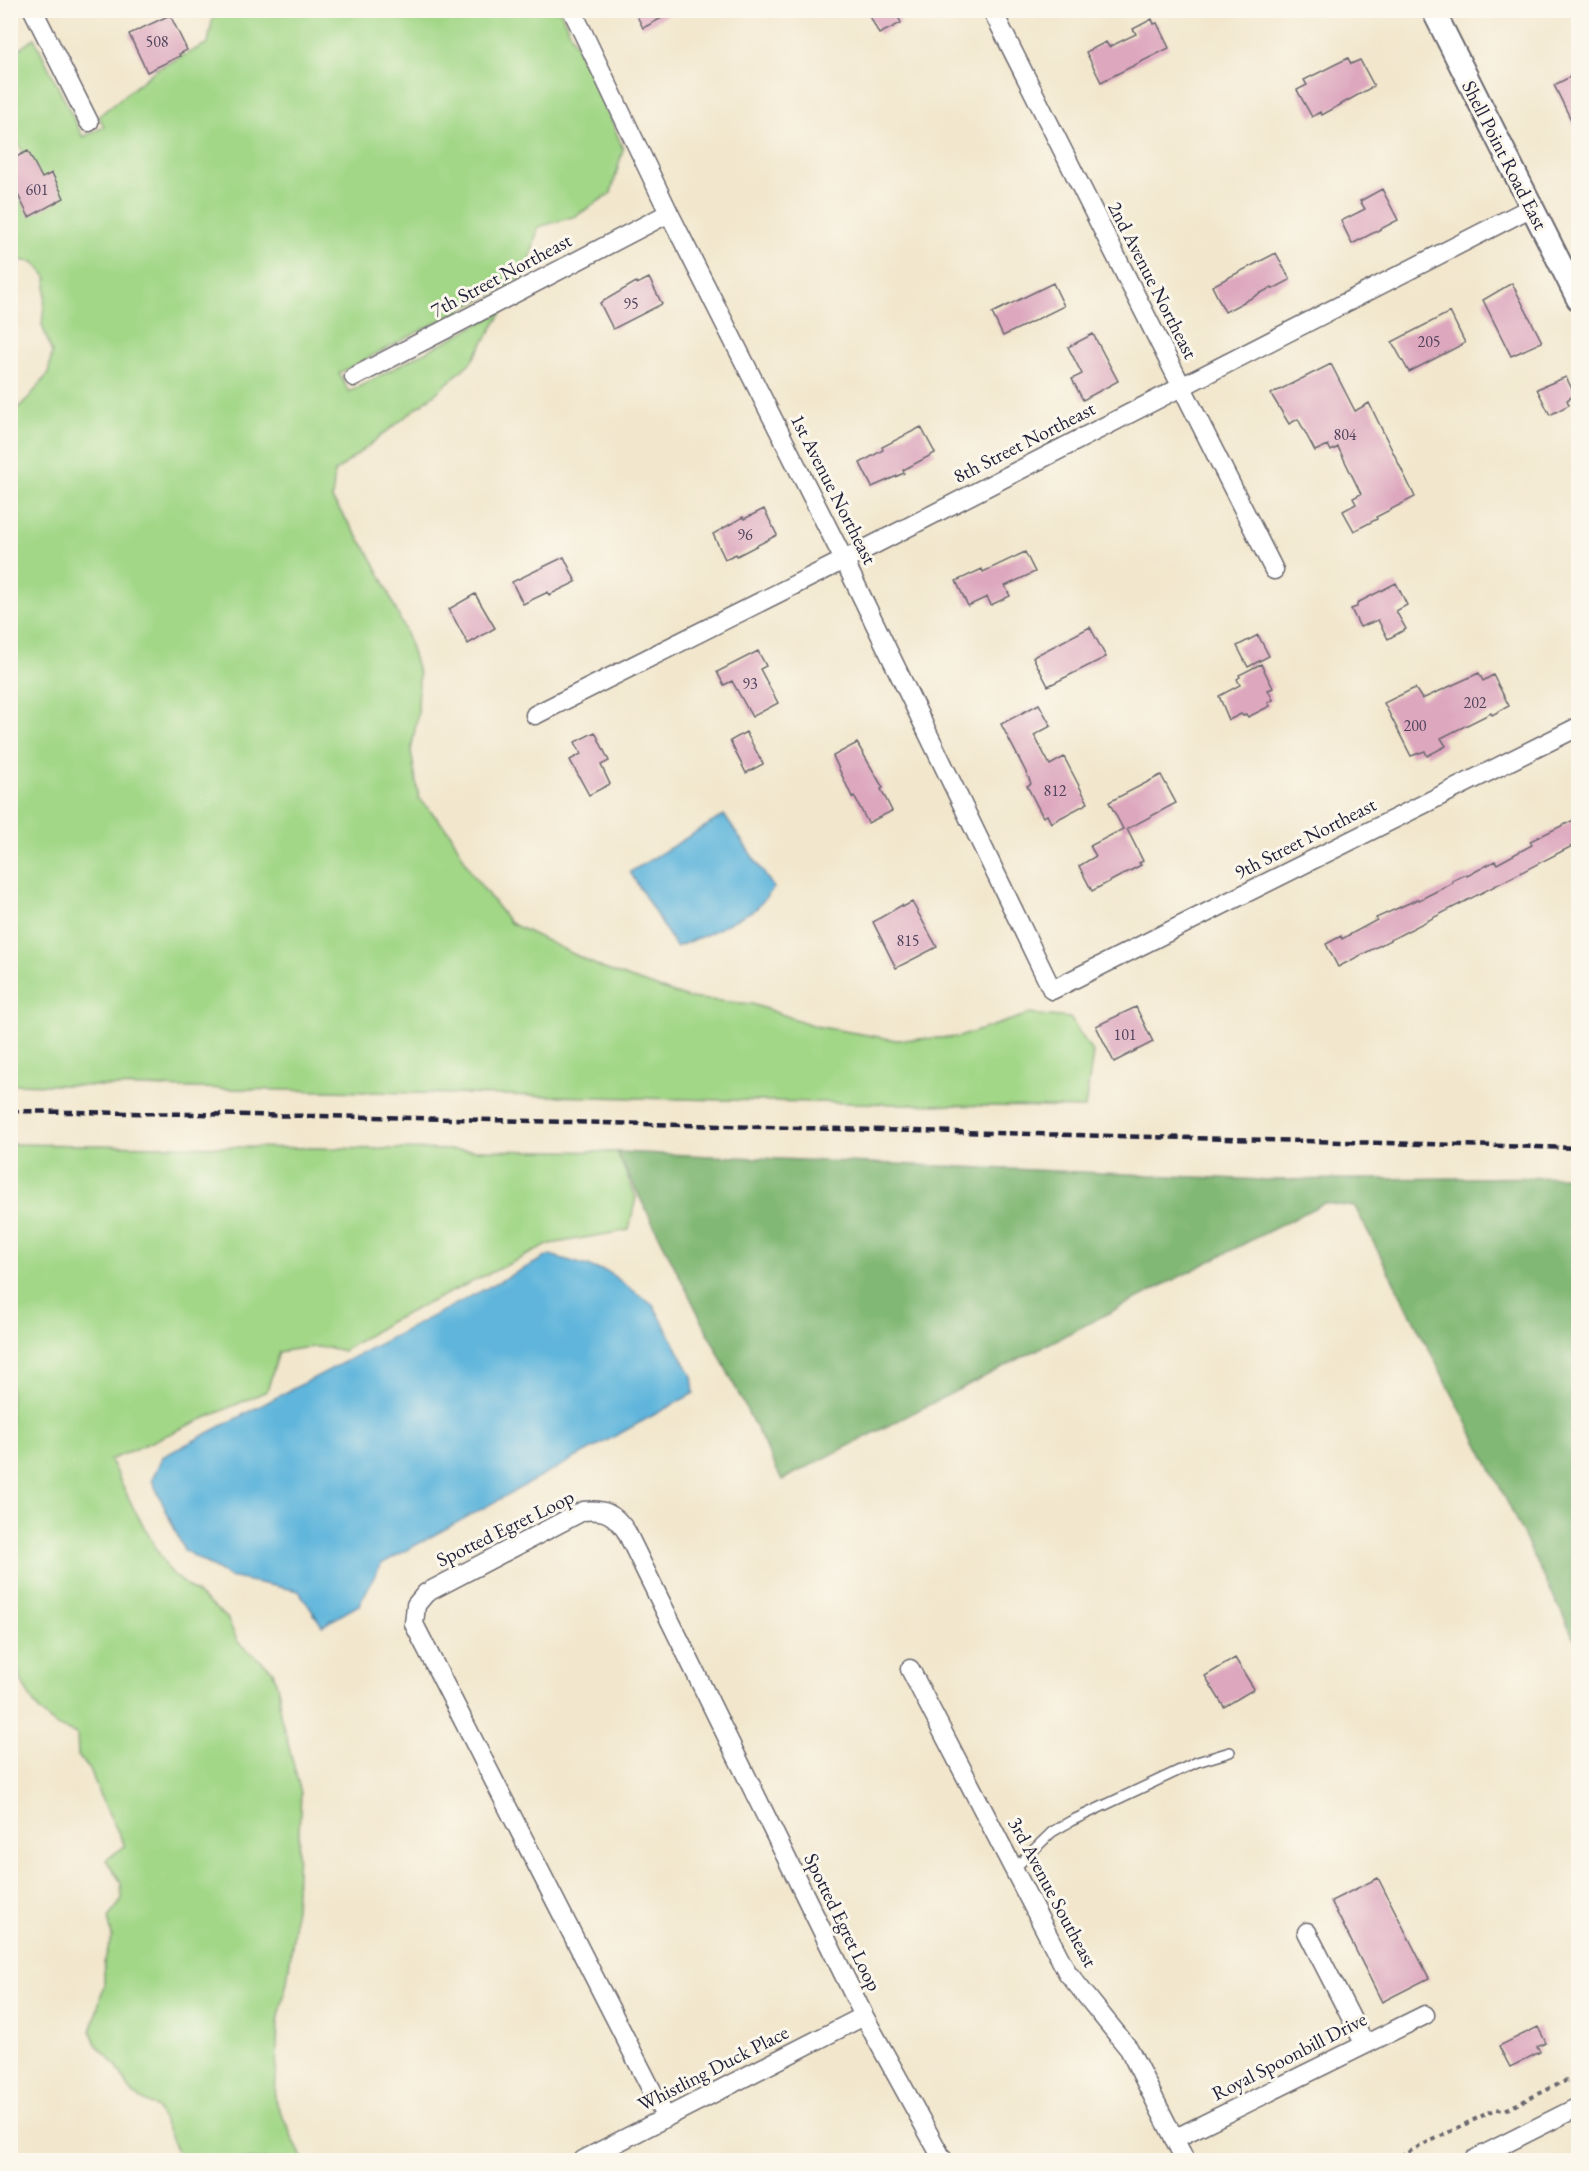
<svg xmlns="http://www.w3.org/2000/svg" width="1589" height="2171" viewBox="0 0 1589 2171" font-family="'EB Garamond',serif">
<style>
.green{fill:#a2d787;stroke:#627c61;stroke-width:1.5}
.forest{fill:#81b874;stroke:#526d58;stroke-width:1.5}
.water{fill:#5fb5db;stroke:#406c8b;stroke-width:1.5}
.building{fill:#dda7be}
.lines{fill:none;stroke-linecap:round;stroke-linejoin:round}
.service-casing{stroke:#6b676e;stroke-width:12}
.minor-casing{stroke:#6b676e;stroke-width:21}
.tertiary-casing{stroke:#6b676e;stroke-width:26}
.path{stroke:#6b676e;stroke-width:4;stroke-dasharray:4.5 4.5;stroke-linecap:butt}
.service{stroke:#fff;stroke-width:9}
.minor{stroke:#fff;stroke-width:18}
.tertiary{stroke:#fff;stroke-width:22}
.rail{stroke:#22223b;stroke-width:4.5;stroke-dasharray:9 4.5;stroke-linecap:butt}
.labels{text-anchor:middle;stroke-width:6;stroke-linejoin:round;paint-order:stroke}
.number-label{font-size:16px;fill:#51435c}
.street-label{font-size:20px;fill:#22223b;stroke:#fbf7ec}
</style>
<rect width="100%" height="100%" fill="#fbf7ec"/>
<filter id="ink" filterUnits="userSpaceOnUse"><feTurbulence type="fractalNoise" baseFrequency=".0167" numOctaves="2"/><feDisplacementMap in="SourceGraphic" scale="12" xChannelSelector="R" yChannelSelector="G"/><feConvolveMatrix kernelMatrix="1 2 1 2 8 2 1 2 1" color-interpolation-filters="sRGB"/></filter>
<filter id="wash" filterUnits="userSpaceOnUse"><feTurbulence type="fractalNoise" baseFrequency=".008" numOctaves="4" result="noise"/><feDisplacementMap in="SourceGraphic" scale="24" xChannelSelector="R" yChannelSelector="G"/><feGaussianBlur stdDeviation="1.35" result="paint"/><feColorMatrix in="noise" values="0 0 0 0 0 0 0 0 0 0 0 0 0 0 0 0 0 1.4 0 .05"/><feComposite in="paint" operator="in"/></filter>
<g filter="url(#wash)">
<rect width="100%" height="100%" fill="#f2e7cd"/>
<path class="green" d="M211,11h349l51,108 12,30 -12,44 -35,23 -38,11 -12,49 -187,97 10,19 154,-81 -32,51 -35,31 -101,79 -3,27 35,51 16,30 23,53 13,41 -1,39 -7,38 8,47 32,36 21,40 38,49 94,46 84,29 64,6 63,22 81,14 63,-3 70,-23 41,4 23,35 -8,55 -1074,-24v-669l20,-20 17,-21 4,-21 -10,-28 5,-47 -13,-16 -23,-3v-60l11,-20 4,-21 -15,-29v-73l23,-18 49,99 21,-10 -5,-11 58,-47 51,-26 5,-26z
M11,1144l606,8 19,45 -7,33 -79,14 -159,77 -48,30c-21,-7 -42,-3 -64,1l-12,39 -157,69 24,49 35,62 58,47 11,24 35,29 6,22 1,21 21,79 -7,137 -7,52 -9,39 -3,79 28,60h-122l-24,-52 -24,-14 -17,-29 -20,-21 -5,-12 13,-47v-22l8,-27 -4,-18 14,-18 -1,-18 -15,-22 19,-14 -26,-52 -8,-23 -13,-15 -1,-22c-7,-3 -16,-5 -22,-9 -24,-17 -43,-56 -44,-86 -1,-8 2,-15 -1,-23z"/>
<path class="forest" d="M617,1152l645,28 316,-3v469l-93,-189 -130,-250 -31,-4 -542,277z"/>
<path class="water" d="M724,815l50,73 -18,21 -48,25 -32,13 -46,-75z
M550,1255l58,17 46,34 38,70 2,17 -313,171 -22,41 -37,21 -23,-35 -70,-14 -45,-27 -32,-70 10,-23z"/>
<g id="blocks">
<path class="building" d="M634,10h43l-34,18z
M867,10h28l6,13 -22,11z
M170,15l17,35 -8,4 1,2 -33,16 -18,-38z
M1152,19l2,5 3,-1 12,25 -68,34 -15,-30 20,-10 3,5 27,-13 -3,-5z
M1348,58l3,6 9,-4 14,26 -52,29 -2,-3 -8,5 -15,-27 10,-5 -3,-5z
M1578,73v61l-24,-49z
M28,151l14,27 10,-5 12,25 -35,19 -19,-38v-19z
M1382,189l16,31 -46,24 -11,-23 24,-12 -5,-8z
M1276,253l14,27 -17,9 -1,-2 -47,25 -13,-26z
M649,278l13,26 -49,25 -13,-26 36,-21 1,2z
M1053,283l11,23 -61,30 -11,-23z
M1512,283l30,59 -31,14 -28,-56z
M1450,312l15,31 -56,29 -17,-30z
M1093,334l25,47 -35,19 -11,-21 10,-5 -14,-27z
M1331,364l24,47 14,-8 46,94 -39,20 1,2 -23,12 -11,-20 13,-7 -3,-6 8,-4 -23,-47 -7,4 -3,-6 -13,6 -17,-32 -9,5 -18,-30z
M1566,377l9,18 -8,5 2,5 -19,10 -13,-26z
M921,427l14,26 -32,17 1,3 -32,14 -12,-24 23,-13 -1,-3z
M764,509l13,26 -40,21 -1,-2 -11,5 -12,-25 30,-17 1,2z
M1025,552l10,20 -30,14 5,10 -19,9 -4,-8 -19,9 -12,-25 26,-12 1,3z
M564,557l12,25 -27,13 -1,-3 -25,12 -11,-22z
M1396,583l11,22 -11,6 10,18 -18,10 -10,-19 -18,7 -9,-18 6,-2v-4z
M475,594l20,34 -27,16 -19,-35z
M1090,627l16,30 -58,29 -15,-29z
M1258,635l11,21 -21,11 -11,-21z
M758,651l8,15 -6,3 18,34 -26,14 -20,-36 -8,4 -7,-13z
M1261,664l12,24 -5,2 5,10 -5,3 2,3 -22,11 -2,-3 -3,2 -2,-2 -12,6 -10,-24 21,-11 -3,-6 3,-2 -1,-2z
M1479,673l4,8 10,-6 16,31 -17,9 -1,-2 -50,25 5,8 -19,10 -2,-5 -14,5 -27,-53 31,-15 7,11z
M1039,704l12,22 -17,9 16,30 14,-8 24,46 -37,20 -4,-8 -4,2 -16,-31 4,-2 -3,-8 -27,-52z
M595,732l14,29 -8,4 9,19 -21,11 -19,-35 11,-6 -6,-12z
M746,732l17,32 -17,9 -16,-32z
M857,743l26,45 -2,1 11,22 -24,12 -14,-27 -2,1 -19,-41z
M1161,775l15,28 -49,26 16,32 -4,2 2,2 -49,26 -13,-25 17,-10 -6,-10 33,-17 -14,-27z
M1578,818v25l-240,124 -12,-23 15,-8 1,3 35,-19 -1,-2 42,-19 1,1 34,-17 -1,-2 14,-7 1,2 28,-15 2,3 35,-19 -2,-4z
M912,902l25,45 -41,21 -23,-46 29,-17 1,2z
M1136,1007l17,35 -39,20 -18,-36z
M1235,1658l19,31 -30,18 -19,-31z
M1378,1878l51,100 -47,24 -51,-101z
M1538,2027l8,16 -9,4 3,5 -30,15 -11,-21z"/>
</g>
</g>
<g filter="url(#ink)">
<use href="#blocks" fill-opacity="0" stroke="#6b676e" stroke-width="1.5"/>
<g class="lines">
<defs>
<path id="service" d="M1014,1869l38,-37 19,-11 126,-59 33,-10"/>
<path id="minor" d="M33,10l56,112
M572,10l97,203 175,347 208,430 526,-263
M992,10l282,560
M354,377l315,-164
M535,715l309,-155 688,-353
M910,1669l157,303 62,77 56,111
M1307,1932l57,111
M666,2118l-252,-494 2,-19 10,-12 157,-82c21,-2 31,2 43,20l238,485 79,144
M1174,2139l251,-124
M583,2160l281,-144
M1473,2160l105,-53"/>
<path id="tertiary" d="M1433,10l145,289"/>
</defs>
<use href="#service" class="service-casing"/>
<use href="#minor" class="minor-casing"/>
<use href="#tertiary" class="tertiary-casing"/>
<path class="path" d="M1392,2160l104,-51 9,1 73,-35"/>
<use href="#service" class="service"/>
<use href="#minor" class="minor"/>
<use href="#tertiary" class="tertiary"/>
<path class="rail" d="M10,1111l364,6 1204,31"/>
</g>
</g>
<g class="labels">
<g class="number-label">
<text x="157" y="47">508</text>
<text x="37" y="195">601</text>
<text x="631" y="309">95</text>
<text x="1429" y="347">205</text>
<text x="1345" y="440">804</text>
<text x="745" y="540">96</text>
<text x="750" y="689">93</text>
<text x="1475" y="708">202</text>
<text x="1415" y="731">200</text>
<text x="1055" y="796">812</text>
<text x="908" y="946">815</text>
<text x="1125" y="1040">101</text>
</g>
<g class="street-label">
<text transform="translate(1505 155) rotate(63)" y="7">Shell Point Road East</text>
<text transform="translate(501 275) rotate(-28)" y="7">7th Street Northeast</text>
<text transform="translate(1153 280) rotate(63)" y="7">2nd Avenue Northeast</text>
<text transform="translate(1024 442) rotate(-27)" y="7">8th Street Northeast</text>
<text transform="translate(834 489) rotate(63)" y="7">1st Avenue Northeast</text>
<text transform="translate(1305 838) rotate(-27)" y="7">9th Street Northeast</text>
<text transform="translate(505 1528) rotate(-26)" y="7">Spotted Egret Loop</text>
<text transform="translate(1053 1892) rotate(62)" y="7">3rd Avenue Southeast</text>
<text transform="translate(843 1922) rotate(64)" y="7">Spotted Egret Loop</text>
<text transform="translate(1289 2056) rotate(-27)" y="7">Royal Spoonbill Drive</text>
<text transform="translate(713 2068) rotate(-27)" y="7">Whistling Duck Place</text>
</g>
</g>
<rect width="1589" height="2171" fill="none" stroke="#fbf7ec" stroke-width="36"/>
</svg>
